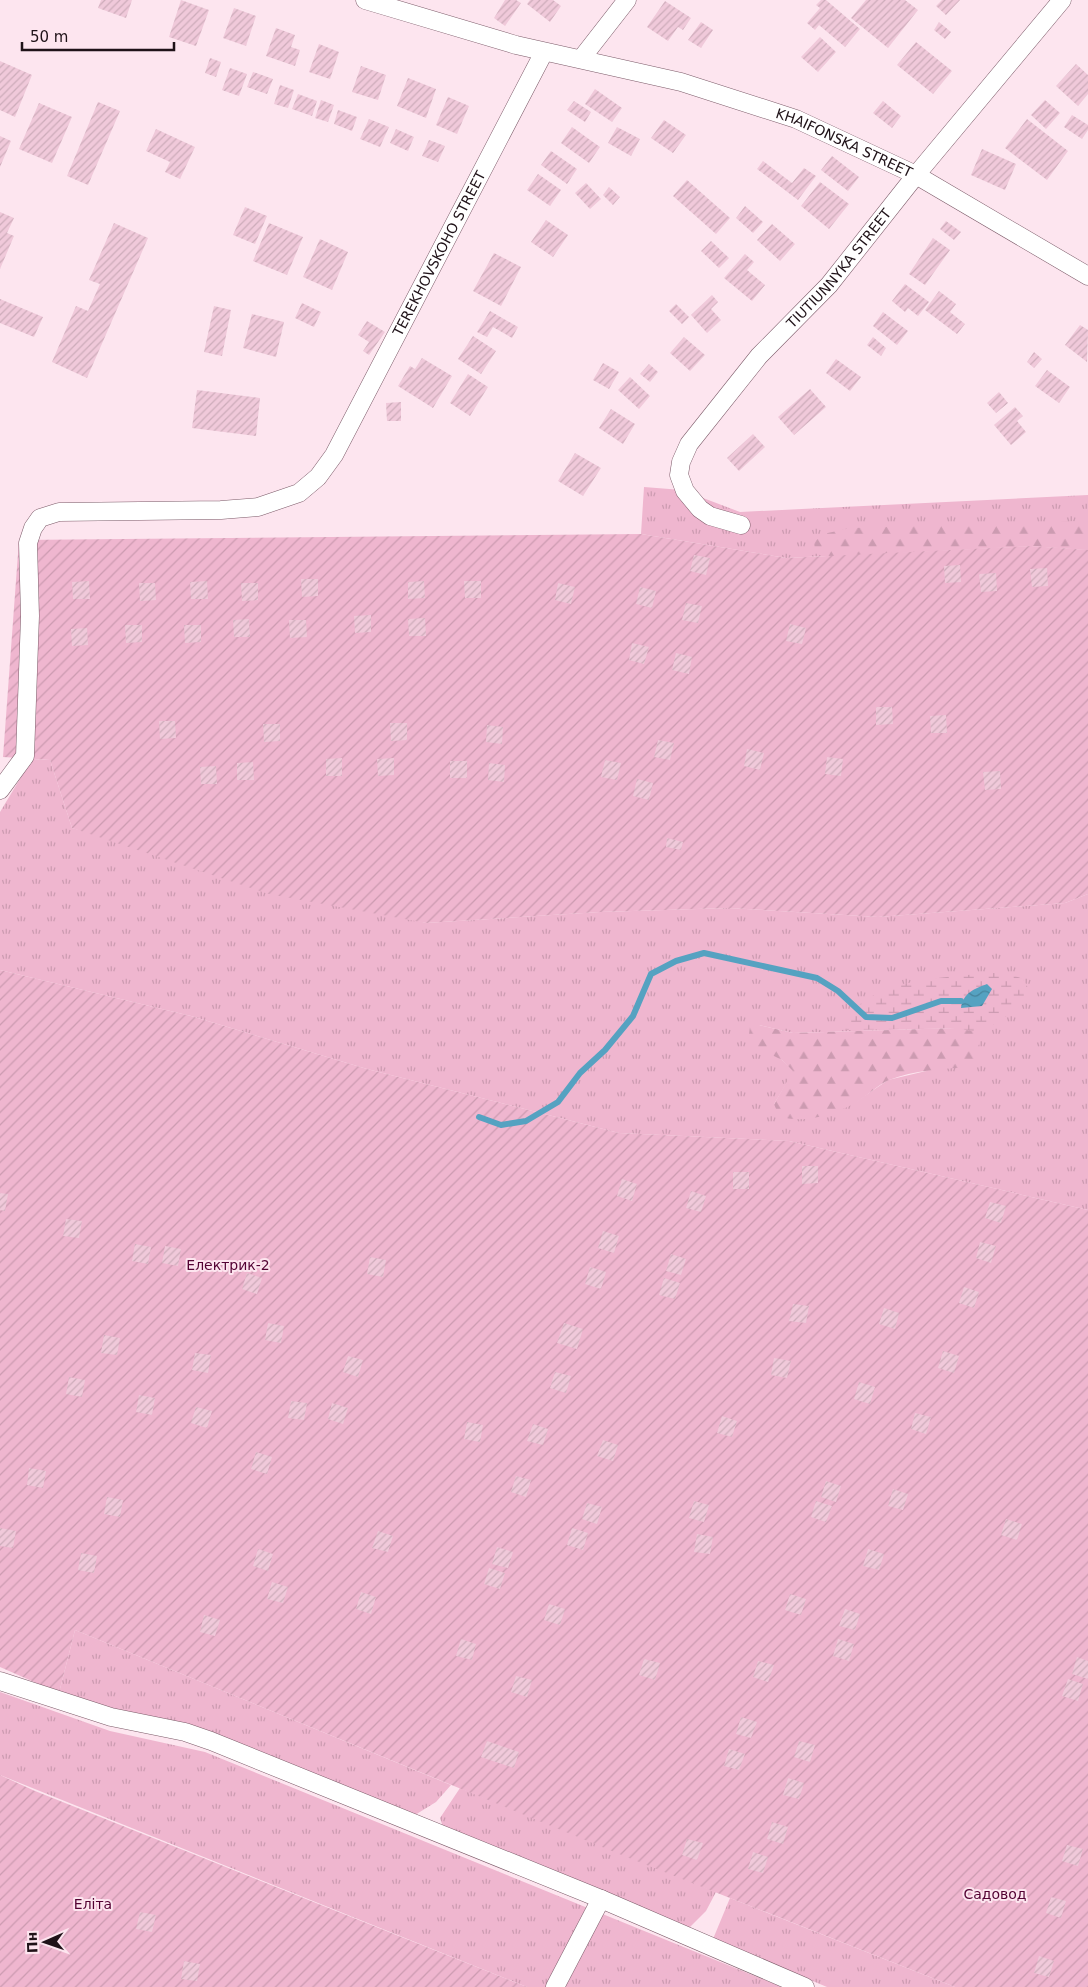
<svg xmlns="http://www.w3.org/2000/svg" width="1088" height="1987" viewBox="0 0 1088 1987" font-family="'DejaVu Sans',sans-serif">
<style>
.grass{fill:url(#grass-tufts);fill-rule:evenodd}
.forest{fill:url(#forest-firs)}
.wetland{fill:url(#wetland-marsh)}
.garden{fill:url(#garden-furrows)}
.water{fill:url(#water-waves)}
.lines{fill:none;stroke-linecap:round;stroke-linejoin:round}
.stream{stroke:#55a2c1;stroke-width:6}
.building{fill:url(#building-hatch)}
.street-casing{stroke:#7c5b69;stroke-width:19}
.street{stroke:#fff;stroke-width:18}
.labels{text-anchor:middle;stroke-width:4;stroke-linejoin:round;paint-order:stroke}
.street-label{font-size:14px;fill:#1f1218;stroke:#fde5ef}
.park-label{font-size:14px;fill:#530233;stroke:#fde5ef}
</style>
<defs>
<pattern id="grass-tufts" width="24" height="20" patternUnits="userSpaceOnUse" patternTransform="scale(1.25)"><rect width="24" height="20" fill="#efb6cf"/><path d="M3 7l-1-3M5 7V3M7 7l1-3M15 17l-1-3M17 17v-4M19 17l1-3" fill="none" stroke="#cc9bb1"/></pattern>
<pattern id="forest-firs" width="22" height="20" patternUnits="userSpaceOnUse" patternTransform="scale(1.25)"><rect width="22" height="20" fill="#efb6cf"/><path d="M5 1l3.5 6h-7zM16 11l3.5 6h-7z" fill="#cc9bb1"/></pattern>
<pattern id="wetland-marsh" width="20" height="14" patternUnits="userSpaceOnUse" patternTransform="scale(1.25)"><rect width="20" height="14" fill="#efb6cf"/><path d="M1 5h8M5 5V1M11 12h8M15 12V8" fill="none" stroke="#cc9bb1"/></pattern>
<pattern id="garden-furrows" width="10" height="10" patternUnits="userSpaceOnUse" patternTransform="scale(1.25)"><rect width="10" height="10" fill="#efb6cf"/><path d="M-1 1l2-2M0 10L10 0M9 11l2-2" fill="none" stroke="#cc9bb1"/></pattern>
<pattern id="water-waves" width="16" height="10" patternUnits="userSpaceOnUse" patternTransform="scale(1.25)"><rect width="16" height="10" fill="#55a2c1"/><path d="M0 5q4-4 8 0t8 0" fill="none" stroke="#46839c"/></pattern>
<pattern id="building-hatch" width="6" height="6" patternUnits="userSpaceOnUse" patternTransform="scale(1.25)"><rect width="6" height="6" fill="#f0c9da"/><path d="M-1 1l2-2M0 6l6-6M5 7l2-2" fill="none" stroke="#cdacba"/></pattern>
</defs>
<rect width="100%" height="100%" fill="#fde5ef"/>
<path class="grass" d="M644,487l38,3 58,22 348,-17v55l-57,-4 -245,12 -145,-24z
M32,759l18,1 22,68 354,95 174,-11 129,-4 149,9 187,-14 23,-9v316l-299,-69 -170,-8 -252,-64 -176,-53 -191,-46v-158zM759,1025l34,8 162,-5 -29,43 -38,9 -32,22 -82,2 20,-33 -12,-11z
M75,1630l376,155 -15,17 -21,13 -356,-122z
M0,1692l110,39 95,21 577,235h-255l-527,-212z
M460,1788l256,104 -10,19 -17,17 -245,-98 -4,-12z
M730,1898l225,89h-128l-114,-48z"/>
<path class="forest" d="M1088,521v29l-57,-4 -203,11 -13,-7 -1,-8 9,-8 28,-6z
M759,1025l34,8 162,-5 23,4 2,21 -11,14c-26,2 -55,3 -80,13 -11,5 -21,15 -32,22 -21,12 -54,23 -78,14l-5,-12 19,-33 -11,-11 -34,-17 2,-17z"/>
<path class="wetland" d="M1005,972l18,7 5,9 -3,14 -28,21 -19,9 -23,-4 -109,2c3,-6 4,-17 9,-21 33,-34 105,-32 150,-37z"/>
<path class="garden" d="M641,534l145,24 245,-12 57,4v344l-23,9 -187,14 -149,-9 -129,4 -174,11 -157,-29 -197,-66 -22,-68 -47,-3 16,-217z
M0,970l191,46 176,53 252,64 170,8 299,69v777h-133l-331,-131 -549,-226 -16,63 -59,-26z
M0,1775l35,16 492,196h-527z"/>
<path class="water" d="M987,984l5,5 -10,17 -21,2c2,-15 13,-19 26,-24z"/>
<g class="lines">
<path class="stream" d="M479,1117l22,8 25,-4 32,-19 22,-29 25,-23 28,-34 18,-42 25,-13 28,-8 113,25 21,13 28,26 26,1 49,-17h20"/>
</g>
<path class="building" d="M101,0h31l-6,18 -28,-10z
M181,0l28,10 -13,36 -27,-9z
M505,0h11l5,3 -16,23 -11,-8z
M530,0h23l8,6 -11,16 -23,-18z
M821,0h5l34,29 -15,18 -26,-22 -4,5 -8,-7 13,-15 -4,-3z
M866,0h39l13,10 -30,38 -37,-30z
M942,0h18l-14,15 -10,-9z
M665,1l26,17 -8,12 -5,-3 -10,14 -21,-14z
M234,8l22,8 -10,30 -23,-8z
M701,22l12,8 -12,18 -13,-8z
M939,22l12,10 -6,7 -11,-9z
M276,28l19,7 -4,12 9,3 -5,16 -29,-10z
M820,37l16,15 -18,20 -17,-15z
M916,42l36,29 -19,23 -36,-29z
M319,44l20,8 -9,27 -21,-7z
M210,58l11,4 -5,15 -11,-4z
M0,61l32,14 -17,42 -15,-7z
M1076,64l12,11v19l-10,12 -22,-20z
M361,66l25,9 -8,25 -26,-8z
M230,68l17,6 -8,22 -17,-6z
M253,72l20,7 -6,15 -20,-7z
M408,78l28,11 -10,29 -29,-12z
M280,85l14,5 -6,18 -14,-4z
M595,89l27,19 -10,14 -27,-18z
M298,94l19,7 -5,15 -20,-7z
M448,97l21,9 -12,28 -21,-9z
M321,100l13,5 -6,17 -13,-4z
M1045,100l15,13 -14,16 -15,-14z
M574,101l17,11 -6,10 -18,-12z
M883,101l18,15 -9,12 -19,-15z
M98,102l22,9 -32,74 -21,-9z
M39,103l33,14 -20,46 -33,-14z
M338,110l19,7 -5,14 -18,-7z
M1072,115l16,10v5l-6,9 -18,-12z
M369,119l20,8 -9,20 -20,-8z
M1027,119l41,32 -21,29 -42,-32z
M664,120l22,15 -13,18 -22,-15z
M572,127l28,20 -11,16 -28,-20z
M617,127l23,12 -9,17 -23,-13z
M156,129l39,18 -15,32 -15,-7 5,-10 -24,-11z
M396,129l18,8 -6,14 -18,-8z
M0,136l11,5 -11,26z
M429,140l16,6 -7,16 -16,-6z
M982,149l34,15 -11,26 -34,-15z
M551,151l26,18 -10,15 -26,-19z
M832,156l27,21 -11,14 -27,-21z
M763,161l29,22 12,-15 12,8 -18,24 -41,-31z
M538,174l23,16 -11,16 -23,-16z
M687,180l43,38 -14,16 -43,-38z
M820,182l29,22 -20,25 -28,-23z
M586,183l15,16 -11,10 -15,-16z
M609,187l11,10 -7,8 -10,-10z
M745,206l18,16 -10,11 -17,-15z
M245,207l22,9 -12,28 -22,-9z
M0,212l14,6 -7,15 7,3 -14,33z
M546,220l22,15 -15,22 -22,-15z
M946,221l15,11 -7,8 -14,-11z
M114,223l34,15 -61,140 -35,-16 24,-56 12,5 12,-27 -11,-4z
M269,223l34,14 -16,38 -34,-14z
M772,224l23,20 -15,17 -23,-21z
M933,238l17,12 -25,35 -16,-11z
M320,239l28,13 -16,38 -29,-13z
M711,241l18,17 -10,10 -18,-17z
M494,253l27,14 -20,39 -28,-15z
M745,254l9,8 -7,8 18,15 -13,16 -28,-23z
M905,284l24,18 -11,14 -10,-8 -3,4 -13,-11z
M939,291l17,13 -6,8 15,12 -8,10 -32,-24z
M712,295l6,7 -7,7 10,11 -14,13 -16,-18z
M0,299l43,18 -9,20 -34,-14z
M302,303l19,9 -7,15 -19,-9z
M676,304l13,13 -7,7 -13,-13z
M214,306l17,4 -9,46 -18,-4z
M490,311l28,16 -6,11 -19,-11 -6,10 -10,-5z
M883,312l25,19 -11,14 -24,-19z
M252,314l32,8 -8,35 -33,-9z
M367,321l18,11 -16,23 -6,-4 6,-9 -11,-7z
M1080,325l8,5 -1,32 -22,-17z
M473,336l23,15 -15,23 -23,-15z
M684,337l21,18 -15,16 -20,-18z
M873,337l13,11 -5,8 -14,-11z
M1034,352l8,7 -8,9 -7,-6z
M422,358l30,18 -19,32 -35,-22 12,-20 5,3z
M836,359l25,18 -11,14 -24,-18z
M603,363l16,9 -10,17 -16,-9z
M649,364l9,8 -8,10 -10,-8z
M1047,370l23,17 -11,16 -24,-17z
M468,374l20,13 -18,29 -20,-13z
M630,377l20,19 -11,13 -21,-19z
M810,389l16,18 -32,28 -16,-18z
M197,390l63,8 -4,38 -64,-8z
M999,392l9,11 -12,10 -9,-10z
M401,402v19h-14l-1,-18z
M1015,407l8,9 -6,5 9,11 -15,13 -17,-20z
M611,409l24,15 -12,20 -24,-16z
M753,434l12,13 -26,24 -12,-13z
M575,453l26,15 -18,28 -25,-15z
M694,555l16,3 -4,17 -16,-4z
M960,565l1,17 -16,1 -1,-17z
M1047,568l1,18 -16,1 -2,-18z
M996,573l1,18 -16,1 -2,-18z
M301,579h17v17l-16,1z
M89,581l1,18h-17l-1,-17z
M207,581l1,18h-17l-1,-17z
M424,581l1,17 -17,1v-17z
M464,581h17v17h-16z
M139,583h16l1,17 -16,1z
M241,583h17v17l-16,1z
M558,583l17,4 -4,17 -16,-4z
M640,587l16,4 -4,17 -16,-4z
M686,603l16,3 -4,17 -16,-3z
M371,615v17l-16,1 -1,-17z
M425,618l1,18h-17l-1,-17z
M249,619l1,18h-16l-1,-17z
M289,620h17l1,17 -17,1z
M790,624l16,4 -4,16 -16,-3z
M125,625h17v17l-16,1z
M184,625h17v17l-16,1z
M87,628l1,17 -16,1 -1,-17z
M632,643l17,4 -5,17 -15,-4z
M676,653l16,4 -3,17 -17,-4z
M876,707h16l1,17 -17,1z
M946,715l1,18h-16l-1,-17z
M159,721h16l1,17 -16,1z
M390,723h17v17l-16,1z
M263,724h17v17l-16,1z
M487,725l16,2 -1,17 -16,-2z
M658,740l16,3 -4,17 -16,-3z
M747,749l17,4 -4,17 -16,-4z
M827,757l16,2 -2,17 -16,-2z
M342,758v18h-16v-17z
M394,758v17l-16,1 -1,-17z
M605,760l16,3 -4,17 -16,-3z
M450,761h17v17h-17z
M253,762l1,18h-17v-17z
M489,763l16,2 -1,17 -16,-2z
M216,766l1,18h-16l-1,-17z
M1000,771l1,18 -16,1 -2,-18z
M637,779l16,4 -4,17 -16,-4z
M667,838l16,4 -2,8 -15,-3z
M802,1166h16v17l-16,1z
M733,1172h16v17h-16z
M622,1179l15,5 -5,17 -15,-5z
M691,1191l15,5 -5,16 -15,-4z
M0,1193l8,1 -3,17 -5,-1z
M990,1202l16,4 -5,17 -16,-5z
M66,1219l16,2 -3,17 -16,-2z
M603,1231l16,5 -5,17 -16,-5z
M980,1242l16,4 -5,17 -15,-5z
M135,1244l16,3 -3,17 -16,-3z
M165,1246l16,3 -3,17 -16,-3z
M671,1254l15,5 -5,16 -15,-4z
M370,1257l16,3 -3,17 -16,-3z
M590,1267l16,5 -5,17 -16,-5z
M247,1273l15,5 -5,16 -15,-5z
M664,1278l16,5 -5,16 -16,-4z
M964,1287l15,5 -5,16 -15,-5z
M793,1304l16,2 -3,17 -17,-2z
M884,1308l15,5 -4,16 -16,-5z
M268,1323l16,3 -3,17 -16,-3z
M564,1323l19,6 -6,20 -20,-6z
M104,1335l16,3 -3,17 -16,-2z
M943,1351l16,5 -5,17 -16,-5z
M195,1353l16,2 -3,18 -16,-3z
M348,1356l15,4 -5,17 -15,-5z
M774,1358l17,3 -4,17 -16,-3z
M555,1372l16,4 -5,17 -16,-5z
M69,1377l16,3 -3,17 -16,-3z
M859,1382l16,5 -5,17 -16,-5z
M139,1395l16,3 -3,17 -16,-3z
M291,1401l16,2 -3,17 -16,-2z
M332,1403l16,5 -5,16 -15,-5z
M196,1407l16,4 -5,17 -16,-5z
M915,1413l16,4 -5,17 -15,-5z
M722,1416l15,5 -5,16 -15,-4z
M467,1422l16,3 -3,17 -16,-3z
M533,1424l15,5 -5,16 -16,-4z
M603,1440l15,5 -5,16 -16,-5z
M256,1452l16,5 -5,17 -16,-5z
M29,1468l17,3 -3,17 -16,-3z
M516,1476l15,4 -5,17 -15,-5z
M826,1481l15,5 -5,16 -15,-5z
M893,1489l15,5 -5,16 -15,-4z
M107,1497l16,3 -3,17 -16,-3z
M694,1501l15,4 -5,17 -15,-4z
M816,1501l16,5 -6,16 -15,-5z
M587,1503l15,4 -5,17 -15,-5z
M1006,1519l16,5 -5,16 -16,-5z
M0,1528l16,3 -3,17 -13,-2z
M572,1528l16,5 -5,17 -16,-5z
M378,1531l15,5 -5,16 -16,-4z
M697,1534l16,3 -3,17 -16,-2z
M497,1547l16,5 -5,16 -16,-4z
M258,1549l15,5 -5,17 -15,-5z
M868,1549l16,5 -5,16 -16,-4z
M81,1553l16,3 -3,17 -16,-3z
M489,1568l16,5 -5,16 -16,-5z
M272,1582l16,5 -5,16 -16,-4z
M361,1592l15,5 -5,17 -15,-5z
M790,1594l16,5 -5,16 -16,-5z
M549,1604l16,5 -5,16 -16,-5z
M845,1609l15,5 -5,16 -16,-4z
M204,1615l16,5 -5,16 -15,-4z
M461,1639l15,5 -4,16 -16,-4z
M838,1639l16,5 -5,17 -16,-5z
M1077,1657l11,4v18l-16,-5z
M644,1659l16,4 -5,17 -16,-5z
M758,1661l16,4 -6,17 -15,-5z
M516,1676l16,4 -5,17 -16,-5z
M1068,1679l15,5 -5,17 -16,-5z
M741,1717l16,5 -6,16 -15,-4z
M487,1741l32,11 -5,16 -33,-11z
M799,1741l16,4 -5,17 -16,-5z
M729,1749l16,5 -6,16 -15,-4z
M788,1778l16,5 -5,16 -16,-4z
M772,1822l16,5 -5,17 -16,-5z
M687,1839l16,4 -6,17 -15,-5z
M1067,1845l16,4 -5,17 -16,-5z
M753,1852l15,5 -5,16 -15,-4z
M1051,1897l15,4 -5,17 -15,-5z
M140,1912l16,3 -4,17 -16,-3z
M1039,1956l15,5 -5,16 -15,-4z
M184,1961l16,3 -3,17 -16,-2z"/>
<g class="lines">
<defs>
<g id="street">
<path id="s1" d="M365,0l151,45 165,37 115,37 120,56 172,101"/>
<path d="M581,59l46,-59"/>
<path id="s2" d="M741,525l-31,-9 -10,-7 -15,-18 -6,-16 2,-13 8,-18 70,-88 70,-71 87,-110 146,-175"/>
<path id="s3" d="M0,790l25,-34 5,-140 -2,-73 5,-15 7,-10 19,-6 162,-2 37,-3 41,-14 19,-16 16,-22 210,-403"/>
<path d="M0,1681l111,36 74,15 26,9 390,158 204,88"/>
<path d="M555,1987l46,-88"/>
</g>
</defs>
<use href="#street" class="street-casing"/>
<use href="#street" class="street"/>
</g>
<g class="labels">
<g class="street-label">
<text dy="5" stroke="none"><textPath href="#s1" startOffset="501">KHAIFONSKA STREET</textPath></text>
<text dy="5" stroke="none"><textPath href="#s3" startOffset="825">TEREKHOVSKOHO STREET</textPath></text>
<text dy="5" stroke="none"><textPath href="#s2" startOffset="349">TIUTIUNNYKA STREET</textPath></text>
</g>
<g class="park-label">
<text x="228" y="1270">Електрик-2</text>
<text x="995" y="1899">Садовод</text>
<text x="93" y="1909">Еліта</text>
</g>
</g>
<g transform="translate(45 1942) rotate(268)" stroke="#fde5ef" stroke-width="4" paint-order="stroke">
<path d="M0-4L9 19L0 12L-9 19Z" fill="#1f1218"/>
<text y="-8" font-size="14" font-weight="bold" text-anchor="middle" fill="#1f1218">Пн</text>
</g>
<path d="M22 42v8h152v-8" fill="none" stroke="#1f1218" stroke-width="2.5"/>
<text x="30" y="42" font-size="15" fill="#1f1218" stroke="#fde5ef" stroke-width="4" paint-order="stroke">50 m</text>
</svg>
